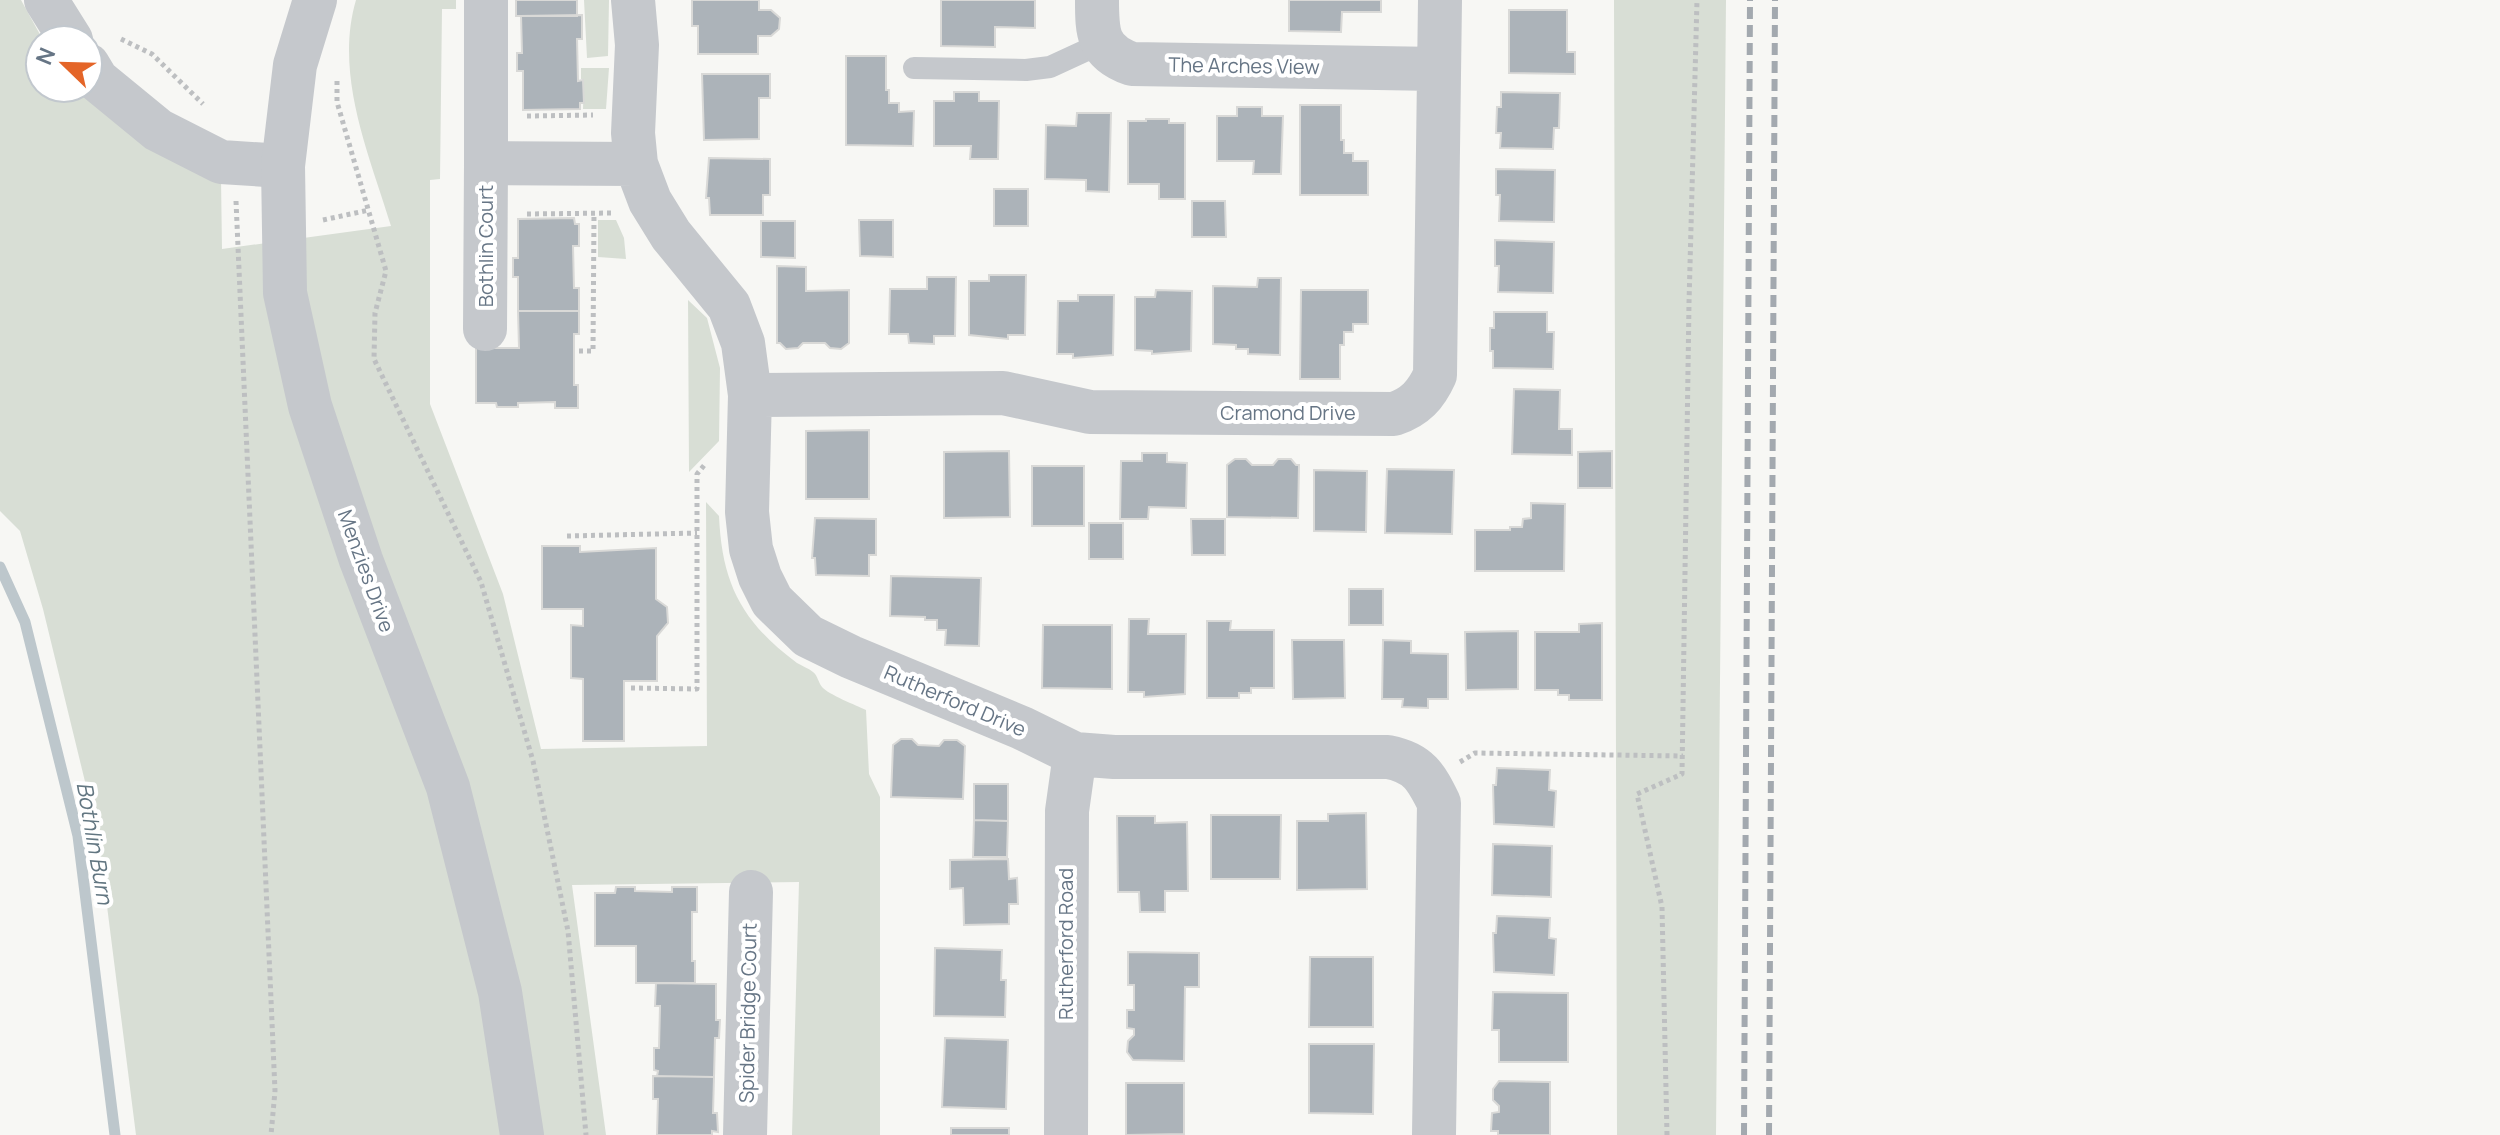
<svg xmlns="http://www.w3.org/2000/svg" width="2500" height="1135" viewBox="0 0 2500 1135" font-family="Manrope,sans-serif">
<style>
.green{fill:#d8ded5}
.lines{fill:none;stroke-linecap:round;stroke-linejoin:round}
.stream{stroke:#bdc7cc;stroke-width:11}
.building{fill:#acb3b9;stroke:#d9d9d7;stroke-width:2}
.path{stroke:#bdbfc1;stroke-width:5;stroke-dasharray:4 4;stroke-linecap:butt}
.service{stroke:#c5c8cc;stroke-width:22}
.minor{stroke:#c5c8cc;stroke-width:44}
.tertiary{stroke:#c5c8cc;stroke-width:44}
.rail{stroke:#a3a9af;stroke-width:6;stroke-dasharray:12 6;stroke-linecap:butt}
.labels{text-anchor:middle;stroke-width:8;stroke-linejoin:round;paint-order:stroke}
.street-label{font-size:20px;fill:#667585;stroke:#fff}
.water-label{font-size:22px;font-style:italic;fill:#627681;stroke:#fff}
</style>
<rect width="100%" height="100%" fill="#f7f7f4"/>
<path class="green" d="M0,0h21l22,40h-3v48h36l74,53 71,38 1,70 169,-23c-22,-72 -57,-151 -35,-226h100v9h-14l-2,170 -10,1v224l73,190 38,155 166,-3 -1,-244 13,14c3,68 23,106 78,147 5,3 11,5 16,9 5,4 5,10 9,15 7,8 34,18 44,23l3,64 11,23v338h-88l7,-253 -227,3 34,250h-470l-38,-300 -55,-226 -23,-78 -20,-20z
M584,0h25l-1,56 -21,2z
M1614,0h112l-10,1135h-99z
M581,68h28l-3,41h-23l1,-30h-3z
M598,220h18l8,18 2,21 -28,-2z
M688,300l19,18 13,50 -1,73 -30,31z"/>
<g class="lines">
<path class="stream" d="M0,567l25,55 53,214 37,299"/>
</g>
<path class="building" d="M516,0h61v16h-61z
M692,0h67v10h12l9,8 -1,11 -8,7h-13v18h-60v-28h-6z
M941,0h94v28l-40,-1v20l-54,-1z
M1289,0h92v12h-39l-1,20 -52,-1z
M1509,10h58v42h8v22l-66,-1z
M582,15v24h-5l1,42 5,-1 1,23h-4v6l-57,1v-39h-6v-18h5l-1,-37z
M846,56h40v34h3v13h10v9l15,-1 -1,35 -67,-1z
M702,74h68v24h-11v41l-55,1z
M954,92h25v9h20l-1,58h-28l1,-13h-37v-45h20z
M1501,92l59,1 -1,35h-5l-1,21 -53,-1 1,-15h-5l1,-26h4z
M1300,105h41v35h3v13h9v8h15v34h-68z
M1237,107h25v9h21l-2,58h-28l1,-13h-37v-45h20z
M1077,113h34l-2,79 -23,-1v-11l-41,-1 1,-54 30,1z
M1146,119h23v4h16v76h-26v-15h-31v-63h18z
M709,158l61,1v36h-7v20h-53l-1,-17h-3z
M1496,169l59,1 -1,52 -55,-1 1,-26h-4z
M994,189h34v37h-34z
M1192,201h33l1,36h-34z
M574,218l1,6h4v22h-6l1,42h5v23h-61v-34h-5v-19h5v-39z
M859,220h34v37l-33,-1z
M761,221h34v37l-34,-1z
M1495,240l59,2 -1,51 -55,-1 1,-26h-4z
M777,266l29,1v24l43,-1v53l-8,6 -11,-1 -5,-5h-22l-5,5 -12,1 -6,-6h-3z
M989,275h37l-1,60h-17v4l-39,-4v-54h20z
M927,277h29l-1,59h-21v8l-25,-1 -1,-9h-19l1,-45h37z
M1258,278h23l-1,77 -32,-1v-5h-12v-4l-23,-1v-58l44,1z
M1156,290l36,1 -1,60 -39,3v-3l-17,-1v-53h20z
M1301,290h67v34h-15v8h-9v13h-4v34h-40z
M1078,295h36l-1,60 -40,3v-4h-16l1,-53h20z
M518,311h61v23h-5v51h4v23h-23v-6l-37,1v4h-21l-1,-4h-20v-55h43z
M1494,312h53v20h7l-1,37 -60,-1v-17h-3v-23h4z
M1514,389l46,1 -1,39h13v26l-60,-1z
M869,430v69h-63v-68z
M1009,451l1,66 -66,1v-66z
M1612,451v37h-34v-36z
M1142,453h25v9l20,1 -1,45 -37,-1 -1,12h-28l1,-58h21z
M1235,459h11l6,6h21l5,-6h13l5,6h3l-1,53 -71,-1v-52z
M1032,466h52v60h-52z
M1387,469l67,1 -2,64 -67,-1z
M1314,470l53,1 -1,61 -52,-1z
M1531,503l34,1 -1,67h-89v-41h35v-3h12l1,-8 8,-1z
M815,518l61,1v36h-7v21l-53,-1 -1,-17h-3z
M1191,519h34v36h-33z
M1089,523h34v36h-34z
M542,546h38v6l76,-4v51l11,8 1,16 -11,13v45h-33v60h-41v-62l-12,-1v-53l12,1v-17h-41z
M891,576l90,2 -2,68 -34,-1 1,-15h-9v-10h-12v-3l-35,-1z
M1349,589h34v36h-34z
M1129,619h20l-1,15h38l-1,60 -41,3v-5h-16z
M1207,621h24l-1,9h44v58h-23v5h-12v5h-32z
M1602,623v77h-33v-5h-11v-5h-23v-58h44v-8z
M1043,625h69v64l-70,-1z
M1518,631v58l-52,1 -1,-58z
M1292,640h52l1,58 -52,1z
M1383,640l28,1v12l37,1v45h-20v9l-26,-1 1,-8h-21z
M901,739h11l6,6 21,1 5,-6h13l8,6 -2,53 -72,-2 2,-52z
M1497,768l53,2 -1,20 7,1 -2,36 -60,-3 -1,-39h3z
M974,784h34v37l-34,-1z
M1366,813l1,76 -70,1v-69h31v-7z
M1211,815h70l-1,64h-69z
M1117,816h38v7l32,-1 1,69h-23v21h-25l-1,-20h-21z
M974,820l34,1 -1,36h-34z
M1493,844l59,2 -1,51 -59,-2z
M1008,859l1,20 8,-1 1,26h-9v20l-45,1 -1,-37 -13,1v-29z
M616,887h19v4l37,1v-5h25v25h-5v49h3v22h-59v-37h-41v-53h20z
M1497,916l53,2 -1,20 7,1 -2,36 -60,-3 -1,-39h3z
M935,948l67,2 -1,30h5l-1,37 -71,-1z
M1128,952l71,1v34h-14l-1,74 -51,-1 -6,-8 1,-11 6,-6v-6l-7,-1v-18h7v-25h-6z
M1310,957h63v70h-64z
M656,983l60,1v36h4l-1,18h-4l-1,39 -57,-1 1,-5 -4,-1v-22h5l1,-42h-5z
M1493,992l75,1v69h-69v-32h-7z
M945,1038l63,2 -2,69 -64,-2z
M1309,1044h65l-1,70 -64,-1z
M653,1076l61,1 -1,36h4l1,19 -6,-1v4h-55l1,-36h-5z
M1499,1081l51,1v53h-52v-4h-7l1,-18 7,-1v-6l-6,-6v-11z
M1126,1083h58v51l-58,1z
M951,1128h58v7h-58z"/>
<g class="lines">
<path class="path" d="M121,39l31,15 51,50
M337,81v21l49,169 -11,42 -1,46 107,223 52,179 35,170 18,204
M527,116l66,-1
M236,201l39,890 -4,44
M527,214l86,-1
M323,220l46,-10
M579,351h14l1,-137
M567,536l130,-3
M631,688l66,1v-215l9,-11
M1460,762l15,-9 208,3
M1667,1135l-5,-228 -25,-113 45,-20 7,-471 8,-303"/>
<path class="service" d="M914,68l112,2 24,-3 52,-24"/>
<path class="minor" d="M46,0l25,40
M486,0v163
M633,0l4,45 -4,88 3,31 14,37 21,34 58,71 14,37 7,52 -3,117 4,37 9,28 12,24 36,35 43,21 171,71 53,26 39,3h274c31,6 38,20 51,46l-5,332
M1097,0c0,32 0,52 35,64l306,5
M88,65l9,15 61,50 63,32 62,4
M485,329l1,-166 150,1
M750,395l253,-2 87,19 304,2c21,-7 32,-19 41,-39l5,-375
M745,1135l6,-243
M1066,1135l1,-324 8,-57"/>
<path class="tertiary" d="M315,0l-20,65 -12,101 2,127 25,113 51,154 87,227 52,205 22,143"/>
<path class="rail" d="M1744,1135l6,-1135
M1769,1135l6,-1135"/>
</g>
<g class="labels">
<g class="street-label">
<text transform="translate(1244 66) rotate(1)" y="7">The Arches View</text>
<text transform="translate(486 246) rotate(-90)" y="7">Bothlin Court</text>
<text x="1288" y="420">Cramond Drive</text>
<text transform="translate(366 571) rotate(70)" y="7">Menzies Drive</text>
<text transform="translate(955 701) rotate(23)" y="7">Rutherford Drive</text>
<text transform="translate(1066 944) rotate(-90)" y="7">Rutherford Road</text>
<text transform="translate(748 1013) rotate(-89)" y="7">Spider Bridge Court</text>
</g>
<g class="water-label">
<text transform="translate(95 843) rotate(80)" y="8">Bothlin Burn</text>
</g>
</g>
<g transform="translate(64 64) rotate(293)"><circle r="38" fill="#ffffff" stroke="#c2c8ce" stroke-width="2"/>
<path d="M0-6L14 30L0 20L-14 30Z" fill="#e46528"/>
<text y="-12" font-size="22" font-weight="bold" text-anchor="middle" fill="#667585">N</text>
</g>
</svg>
